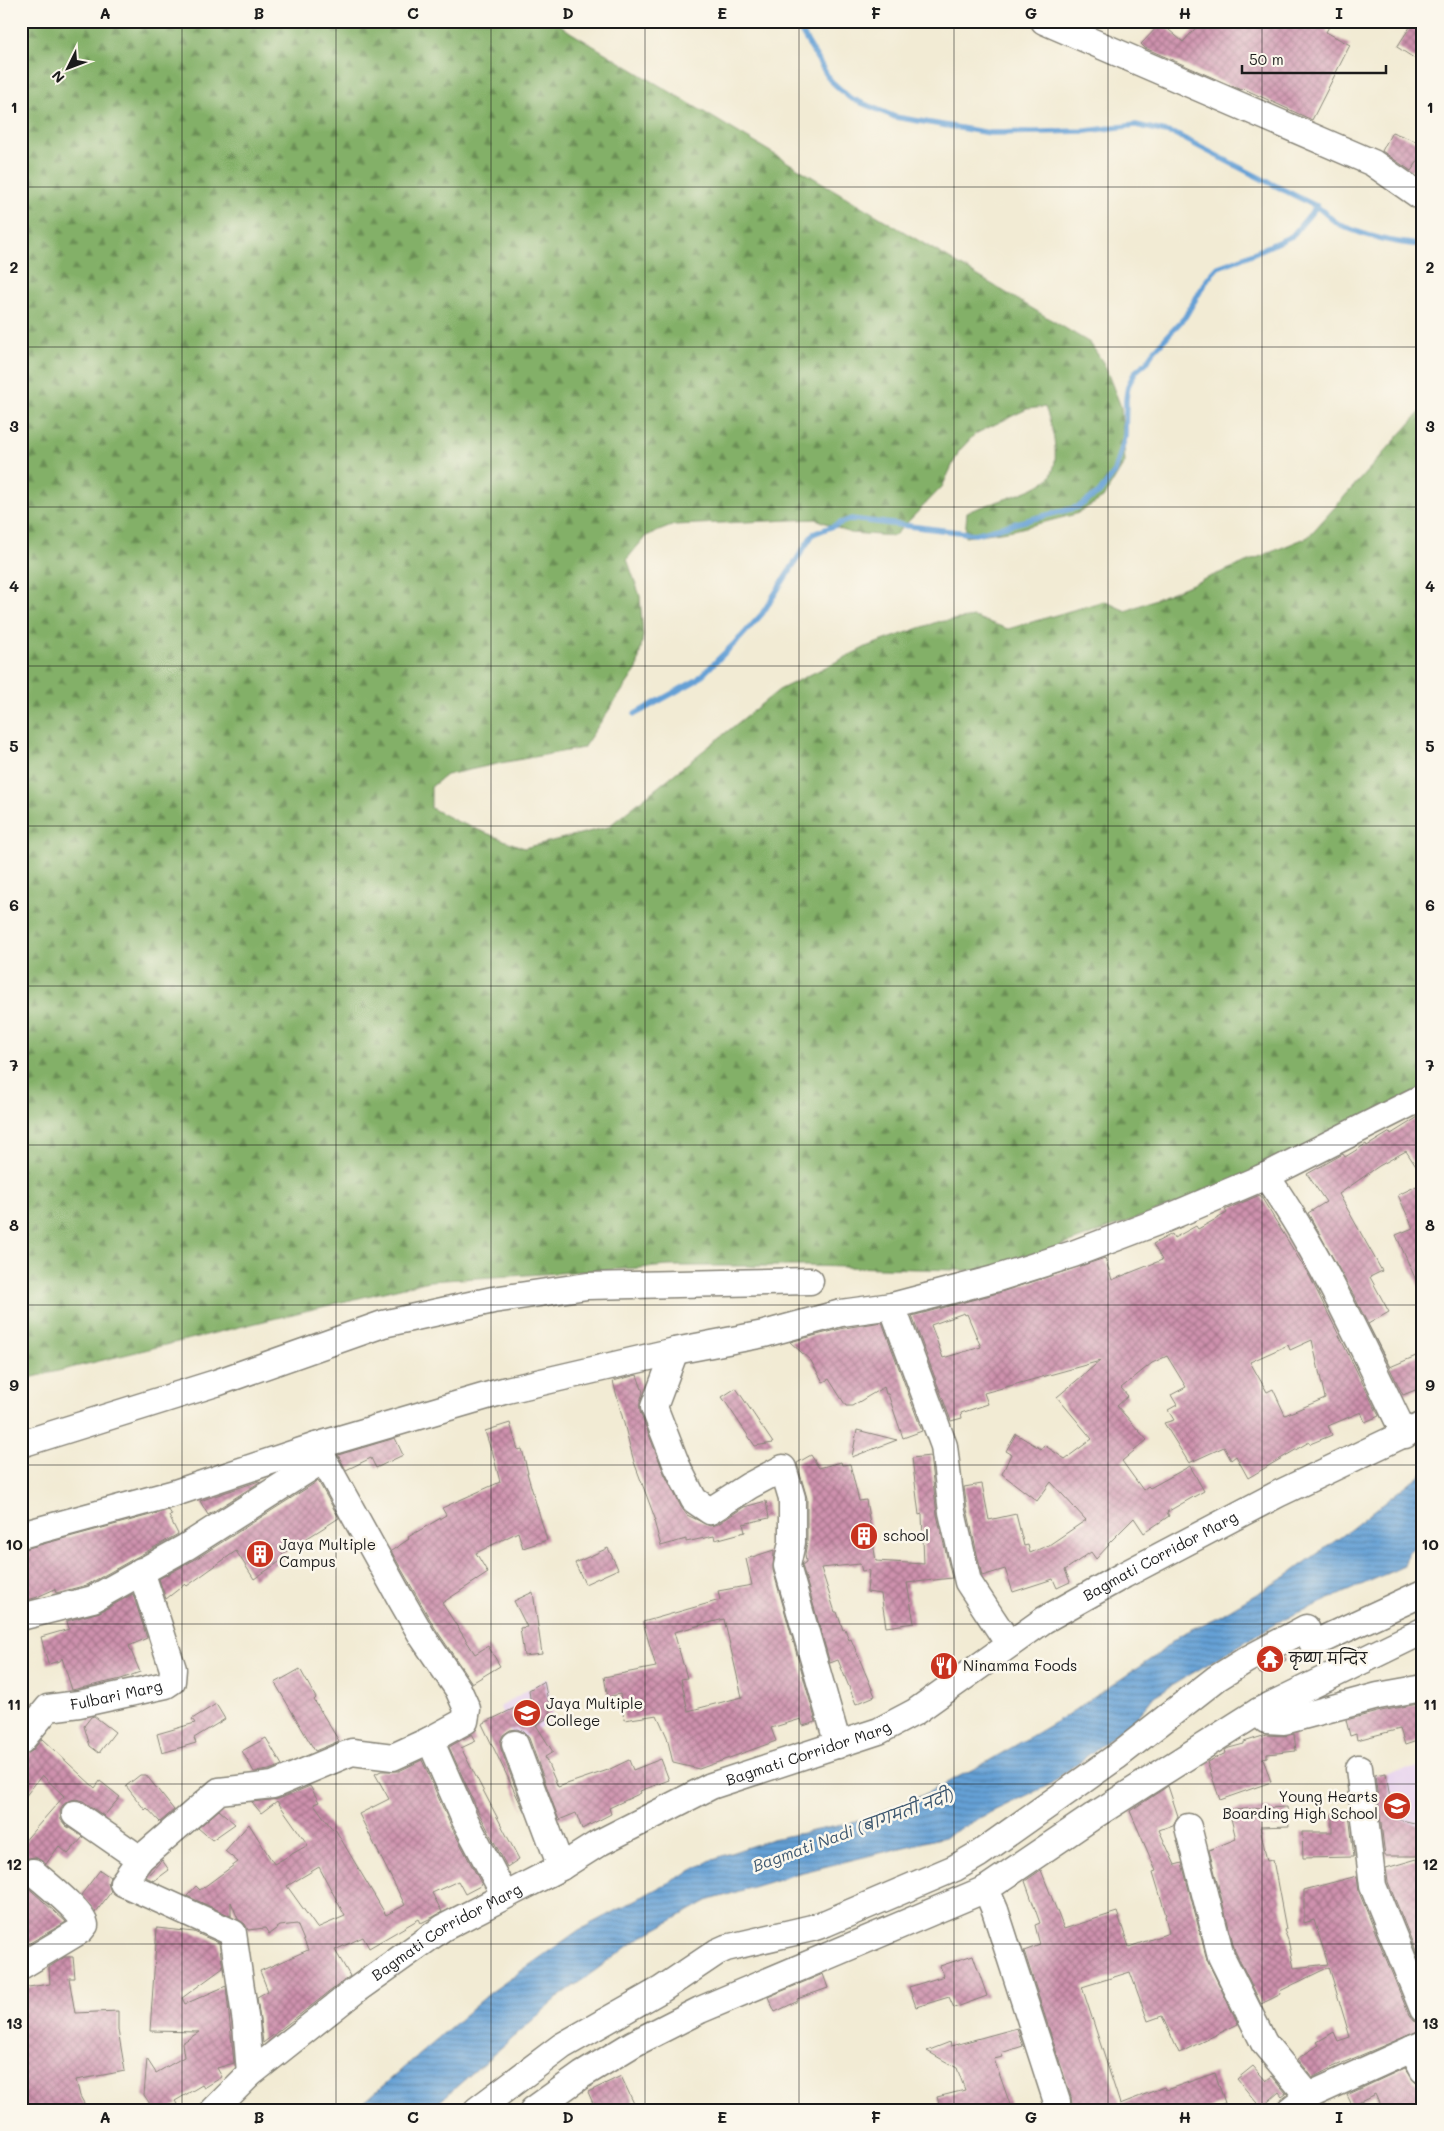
<svg xmlns="http://www.w3.org/2000/svg" width="1444" height="2131" viewBox="0 0 1444 2131" font-family="Mali,'Playpen Sans Deva',sans-serif">
<style>
.built{fill:#e7d2ef}
.forest{fill:url(#forest-firs);stroke:#506642}
.water{fill:url(#water-rules);stroke:#405e78}
.lines{fill:none;stroke-linecap:round;stroke-linejoin:round}
.stream{stroke:#65a0d5;stroke-width:5.5}
.building{fill:url(#building-cross-hatch);fill-rule:evenodd}
.minor-casing{stroke:#878478;stroke-width:29}
.minor{stroke:#fff;stroke-width:26}
.grid{fill:none;stroke:#1c1c1c;stroke-width:1;stroke-opacity:0.55}
.labels{text-anchor:middle;stroke-width:5;stroke-linejoin:round;paint-order:stroke}
.poi-label{font-size:15px;fill:#1c1c1c;stroke:#fbf7ec;text-anchor:start}
.street-label{font-size:15px;fill:#1c1c1c;stroke:#fbf7ec}
.water-label{font-size:16px;font-style:italic;fill:#3d576f;stroke:#fbf7ec}
.neatline{fill:none;stroke:#1c1c1c;stroke-width:2}
.grid-label{font-size:16px;text-anchor:middle;font-weight:bold;fill:#1c1c1c}
</style>
<defs>
<pattern id="forest-firs" width="22" height="20" patternUnits="userSpaceOnUse" patternTransform="scale(1.25)"><rect width="22" height="20" fill="#83b068"/><path d="M5 1l3.5 6h-7zM16 11l3.5 6h-7z" fill="#6a8e55"/></pattern>
<pattern id="water-rules" width="6" height="5" patternUnits="userSpaceOnUse" patternTransform="scale(1.25)"><rect width="6" height="5" fill="#65a0d5"/><path d="M0 2.5h6" fill="none" stroke="#5282ac"/></pattern>
<pattern id="building-cross-hatch" width="8" height="8" patternUnits="userSpaceOnUse" patternTransform="scale(1.25)"><rect width="8" height="8" fill="#ce91ad"/><path d="M0 0l8 8M0 8l8-8" fill="none" stroke="#a6768c"/></pattern>
</defs>
<rect width="100%" height="100%" fill="#fbf7ec"/>
<filter id="ink" filterUnits="userSpaceOnUse"><feTurbulence type="fractalNoise" baseFrequency=".02" numOctaves="2"/><feDisplacementMap in="SourceGraphic" scale="10" xChannelSelector="R" yChannelSelector="G"/><feConvolveMatrix kernelMatrix="1 2 1 2 8 2 1 2 1" color-interpolation-filters="sRGB"/></filter>
<filter id="wash" filterUnits="userSpaceOnUse"><feTurbulence type="fractalNoise" baseFrequency=".0096" numOctaves="4" result="noise"/><feDisplacementMap in="SourceGraphic" scale="20" xChannelSelector="R" yChannelSelector="G"/><feGaussianBlur stdDeviation="1.12" result="paint"/><feColorMatrix in="noise" values="0 0 0 0 0 0 0 0 0 0 0 0 0 0 0 0 0 1.4 0 .05"/><feComposite in="paint" operator="in"/></filter>
<g filter="url(#wash)">
<rect width="100%" height="100%" fill="#f2ebd4"/>
<path class="built" d="M547,1678l6,41 -38,25 -15,-37z
M1423,1767v75l-49,-6 -7,-60z"/>
<path class="forest" d="M21,21h534l15,11 520,311 14,21 17,43 4,55 -22,36 -27,16 -62,16 -49,7 2,-25c18,-7 70,-21 82,-34 13,-17 3,-53 -4,-71l-18,2 -52,25 -16,17 -17,36 -48,49 -44,-3 -34,-14 -142,6 -28,11 -19,23 13,37 3,40 -6,33 -54,79 -77,14 -60,13 -15,12v21l25,13 68,27 84,-21 171,-137 89,-44 69,-24 37,-5 34,12 96,-28 22,10 182,-74 115,-128v679l-159,84 -272,99 -185,-5h-136l-242,15 -408,99z"/>
<path class="water" d="M1423,1472v69l-15,11 -4,14 -122,54 -128,76 -17,22 -88,67 -60,28 -44,24 -146,36 -92,28 -67,37 -80,58 -130,114h-75l135,-117 89,-63 134,-71 59,-20 80,-16 71,-28 62,-32 79,-46 93,-62 23,-20 36,-17 69,-41 57,-41z"/>
<g class="lines">
<path class="stream" d="M795,21l35,59 20,18 45,19 95,16 96,-2 50,-6 39,9c46,24 92,48 139,71 10,5 17,16 27,20 26,12 54,18 82,20
M635,714l62,-34 44,-43 21,-23 51,-80 38,-15 124,15 103,-27 21,-14 16,-21 10,-35 1,-38 2,-13 7,-14 13,-11 4,-8 33,-36 23,-39 10,-11 22,-8 52,-23 25,-30"/>
</g>
<g id="blocks">
<path class="building" d="M1202,21h130l-6,11 24,13 -38,75 -70,-32 -1,2 -96,-42 -4,-4 20,-21 22,19z
M1414,21h9v43l-26,-17z
M1392,132l31,12v10l-12,17 -29,-20z
M1423,1114v63l-17,-26 -27,15 -40,28 43,77 -12,6 19,35 -21,12 22,43 33,-14v34l-20,8 -49,-99 -46,-83 18,-11 -19,-28 36,-20 2,3 21,-13 1,2 23,-14 1,2z
M1423,1183v113l-27,-61 17,-7 -15,-33z
M1260,1195l50,82 69,139 -14,6 -4,-10 -33,14 4,9 -22,9 -1,-2 -61,36 -12,-22 -5,4 -7,-13 -35,16 -25,-40 10,-3 -6,-10 9,-5 -6,-10 15,-8 -19,-31 -15,7 -31,25 7,8 -11,10 30,34 -25,21 21,29 5,-4 2,2 40,-22 14,25 -37,21 2,4 -25,17 -10,-15 -26,26 1,1 -13,14 -5,-7 -26,18 5,12 -13,6 -4,-9 -40,13 -8,-23 -23,7 -15,-67 -3,-22 18,-3 7,36 27,-6 8,32 4,-1 2,8 19,-8 37,-25 -35,-38 -14,19 -35,-27 9,-20 -5,-3 10,-17 25,15 3,-4 21,14 27,-20 -35,-42 43,-36 -116,32 4,11 -27,9 1,5 -11,3 -39,-105 86,-23 107,-35 7,22 50,-20 -9,-16 19,-10 2,4 22,-12 2,3 29,-16 -2,-3zM964,1313l1,2 2,-1 14,33 -38,11 -12,-33zM1312,1340l13,58 -40,17 -12,-26 -6,3 -17,-30 38,-17 2,5z
M882,1322l40,109 -19,7 -15,-44h-2l-2,-7 -32,19h-6l-17,-27 -6,3 -12,-21 -21,-19 54,-14z
M637,1375l6,17 -3,10v10l24,61 17,34 6,8 23,11 8,-2 26,-17 22,-6 3,17 -26,6 2,8 -30,8 -1,-4 -28,6v-3l-25,7 -7,-25h2l-22,-59 -21,-81z
M736,1388l37,55 -18,3 -33,-49z
M510,1423l8,27 4,-1 6,24h-1l20,67 -24,8 -5,-16 -42,21 12,20 -46,30 33,51 13,-8 12,20 -28,17 -37,-55 -44,-77 18,-12 -1,-2 38,-22 -4,-7 58,-26 -8,-32h-1l-6,-19z
M857,1430l40,10 -45,17z
M395,1438l8,17 -27,13 -5,-10 -25,12 -8,-15z
M811,1455l8,13 22,-6 1,3 8,-1 9,37 7,-1 10,61 48,3 -2,-50 -3,1 -7,-57 18,-2 7,59 15,63 -45,5 7,40 -28,4 -5,-33 -14,-2 2,-22 -7,1 -2,-7 -39,4 14,44h2l6,18 2,-1 4,11 2,-1 24,57 -19,8 -18,-44 -8,3 -28,-98 4,-3 -1,-8 2,-12v-44l-10,-35z
M259,1481l1,1 -52,33 -8,-14z
M318,1481l21,37 -57,36 3,4 -31,21 -18,-28 -49,35 -2,-2 -19,15 -7,-20 35,-19z
M169,1510l3,5 -3,1 9,18 -91,51 -31,8 -1,-4 -20,9 -14,3v-51z
M608,1548l10,21 -33,15 -10,-21z
M774,1550l-1,20 43,152 -13,4 -2,-7 -30,9 5,13 -77,28 -26,-6 -6,-26 -10,-22 -33,5 -4,-26 -12,3 -4,-20 52,-10 -13,-45 77,-22 -2,-9 34,-6 -6,-26zM724,1619l18,78 -54,14 -7,-32 6,-1 -13,-46z
M533,1592l9,62 -18,2 -4,-28 7,-1 -13,-26z
M133,1594l14,44 -18,8 11,26 -19,7 -49,11 -10,-32 -2,3 -12,3 -7,-27 28,-8 -2,-8 33,-9z
M1284,1657l2,3 -26,14 -2,-3z
M300,1669l16,29 -2,2 25,41 -24,10 -40,-68z
M544,1681l7,35 -15,9 17,27 -8,5 13,30 50,-17 21,-10 4,10 28,-11 8,21 -29,11 1,2 -32,15 2,6 -29,15 -6,-16 -17,7 -30,-82 -5,-6 -7,-3 -7,1 -7,5 -3,7 1,7 23,62 -42,-87 41,-20 10,17 -4,-31z
M1423,1703v36l-18,6 -5,-16 -43,11 -1,-6 -6,2 -4,-16 35,-9z
M216,1704l9,15 -31,19 2,5 -34,10 -5,-19 38,-11 -3,-4z
M94,1716l21,16 -16,21 -9,-7 -6,-20 7,-9z
M472,1734l4,7 -15,7 58,111 -12,8 -28,-54 -30,-66z
M1294,1734l2,17 -29,3v3l-4,1 8,24 -51,18 -13,-38 19,-9 -1,-3 4,-2 15,-4v-2l22,-7 17,1z
M266,1738l16,27 -13,5 -15,2 -12,-21z
M42,1739l53,49 5,-7 20,16 -16,19 -21,-15 -7,-2 -8,2 -6,5 -2,6 1,8 5,6 17,11 -15,17 -9,-8 -13,18 -11,-7 -7,1 -7,5v-18l43,-49 -22,-21 -21,27v-46l11,-5z
M422,1760l29,66 31,59 -17,9 -7,-13 -26,12 10,19 -9,5 -12,6 -2,-4 -50,29 -6,-11 -28,13 15,26 -87,67 -6,-46 11,-6 -8,-20 48,-21 -11,-26 -17,2 -11,8 -4,-6 -17,2 -3,-6 -7,-5 -7,-17v14l-44,-20 9,-10 4,4 38,-28 -13,-11 24,-27 25,40 34,-19 -31,-44 -16,12 -9,-11 27,-3 31,-13 9,16 -5,2 19,26 2,-1 51,86 19,-10 -46,-91 30,-15 -14,-25 6,-3h18zM319,1867l26,49 -28,12 -30,-42z
M1386,1773l7,45 30,7v17l-6,-1 3,15h-35l-10,-81z
M140,1775h6l28,35 -14,12 -13,-14 -2,2 -19,-24z
M1168,1786l10,30 -5,9 -14,5 16,35 7,-2 25,97 31,64 -59,29 -17,-37 -14,5 -18,-49 -48,15 38,117 44,-17 2,3 49,-17 10,30 -19,7h-137l3,-5 -1,-8 -47,-146 16,-6 -5,-20 5,-2 -15,-42 16,-11 23,59 53,-17 12,35 40,-14 -4,-17 1,-1 -13,-43 3,-1 -26,-60z
M1287,1807l2,19 -29,1 7,34 6,-1 13,69 -2,1 4,10 6,28 34,-4 -14,-44 -10,3v-33l53,-14 2,16 50,123 5,6 7,3 2,5 -90,38 -21,11 -15,-19 22,-14 -2,-3 17,-10 4,9 12,-4 -21,-70 -49,24 1,3 -20,10 -26,-53 -26,-101 27,-11 -7,-29z
M219,1810l16,14 -23,16 -14,-12z
M1332,1814h17l5,43 -51,1 -1,-26h30z
M1417,1859l6,25v85l-35,-87 -2,-14z
M162,1860l7,10 -15,11 -8,-4z
M100,1870l10,7 -2,6 3,9 -15,20 -15,-17z
M21,1881l45,41 -45,26z
M157,1928l37,4 25,11 4,25 -41,30 3,6 41,-18 8,77 -17,5 5,9 -18,11 -2,-3 -27,16 2,3 -9,6h-14l-10,-15 3,-36 9,14 28,-16 -2,-14 17,-11 -49,-1z
M973,1955l14,41 -33,12 -5,-11 -33,10 -7,-20 35,-11 -4,-10z
M65,1957h8l2,21h-6l6,35 43,-2v19l7,41 -49,9 4,16 8,14h-67v-122l29,-4 -1,-17z
M823,1974l5,14 -31,11 1,2 -23,11 -7,-15z
M1017,2028l6,18 -22,7 2,4 -9,2 18,51h-71l-4,-13 28,-7 -8,-22 -30,-17 23,-9 1,4z
M1253,2066l13,15 6,-5 14,17 -4,3 -3,-4 -18,16 -24,-29z
M1405,2068l10,14 8,5v23h-41l-7,-16 -23,11 -5,-10z
M621,2076l16,34h-41l-8,-18z"/>
</g>
</g>
<g filter="url(#ink)">
<use href="#blocks" fill-opacity="0" stroke="#878478" stroke-width="1"/>
<g class="lines">
<defs>
<g id="minor">
<path d="M1044,21l329,142 50,35"/>
<path d="M1266,1176c56,80 96,171 139,259"/>
<path d="M892,1306l52,140 8,66 16,70 41,62"/>
<path d="M675,1351l-21,56 23,59 17,34 16,11 39,-25 34,-18 9,30v44l-5,24 51,179"/>
<path d="M21,1444l195,-61 167,-59 110,-24 94,-14 223,-5"/>
<path d="M316,1446l83,150 23,40 36,53 9,20 -2,12 -35,19 35,80 40,76"/>
<path d="M21,1535l154,-42 141,-47 191,-56 168,-39 89,-17 77,-21 51,-7 102,-27 79,-25 92,-35 101,-43 157,-79"/>
<path d="M21,1617l72,-18 93,-52 138,-88"/>
<path d="M1259,1711l7,9 18,1 94,-25 45,-8"/>
<path id="s1" d="M21,1741l27,-33 31,-4 87,-19 6,-4 1,-12 -32,-98"/>
<path d="M515,1744l46,123"/>
<path d="M1359,1768l14,118 50,123"/>
<path d="M75,1814l65,45"/>
<path d="M1188,1827l33,129 43,87 44,53"/>
<path d="M986,1889l9,21 62,192"/>
<path d="M21,1966l60,-36 4,-5c-1,-12 -42,-44 -52,-53"/>
<path d="M1412,2049l11,21"/>
<path d="M250,2074l-4,-51 -13,-90 -110,-50 17,-24 79,-68 54,-6 79,-33 41,5 37,-17"/>
<path id="s2" d="M214,2110l36,-36 106,-84 87,-62 118,-61 38,-24 112,-57 168,-55 36,-19 129,-92 80,-45 154,-81 145,-69"/>
<path d="M477,2110l85,-64 100,-57 55,-37 9,-4 86,-20 14,-5 129,-55 24,-14 137,-97 101,-79 29,-18 60,-32 7,16 110,-51"/>
<path d="M533,2110l49,-35 51,-31 67,-34 286,-121 109,-74 164,-104 164,-80"/>
<path d="M1290,2110l18,-14 115,-52"/>
</g>
</defs>
<use href="#minor" class="minor-casing"/>
<use href="#minor" class="minor"/>
</g>
</g>
<path class="grid" d="M182,21v2089M336,21v2089M491,21v2089M645,21v2089M799,21v2089M954,21v2089M1108,21v2089M1262,21v2089M21,187h1402M21,347h1402M21,507h1402M21,666h1402M21,826h1402M21,986h1402M21,1145h1402M21,1305h1402M21,1465h1402M21,1624h1402M21,1784h1402M21,1944h1402"/>
<defs>
<symbol id="building-disc" viewBox="-11 -11 22 22"><circle r="9.5" fill="#c8321e" stroke="#fbf7ec"/><path d="M-4-6H4V6H1V3H-1V6H-4ZM-2.5-4.3h1.7v1.8h-1.7ZM.8-4.3h1.7v1.8H.8ZM-2.5-1h1.7V.8h-1.7ZM.8-1h1.7V.8H.8Z" fill="#fff"/></symbol>
<symbol id="temple-disc" viewBox="-11 -11 22 22"><circle r="9.5" fill="#c8321e" stroke="#fbf7ec"/><path d="M0-6L5-2H3V0L6.5 2.5H4V6H1.5V3h-3V6H-4V2.5H-6.5L-3 0V-2H-5Z" fill="#fff"/></symbol>
<symbol id="restaurant-disc" viewBox="-11 -11 22 22"><circle r="9.5" fill="#c8321e" stroke="#fbf7ec"/><path d="M-5-6h1v4h1v-4h1v4h1v-4h1v5L-1.5 .5V6h-2V.5L-5-1ZM5-6V6H3V1.5H1.5Q1.5-4 5-6Z" fill="#fff"/></symbol>
<symbol id="university-disc" viewBox="-11 -11 22 22"><circle r="9.5" fill="#c8321e" stroke="#fbf7ec"/><path d="M0-5L7-2L0 1L-7-2ZM-4 1L0 2.5L4 1V4Q0 6-4 4Z" fill="#fff"/></symbol>
<symbol id="school-disc" viewBox="-11 -11 22 22"><circle r="9.5" fill="#c8321e" stroke="#fbf7ec"/><path d="M0-5L7-2L0 1L-7-2ZM-4 1L0 2.5L4 1V4Q0 6-4 4Z" fill="#fff"/></symbol>
</defs>
<g fill-rule="evenodd">
<use href="#building-disc" x="848" y="1520" width="32" height="32"/>
<use href="#building-disc" x="244" y="1538" width="32" height="32"/>
<use href="#temple-disc" x="1254" y="1643" width="32" height="32"/>
<use href="#restaurant-disc" x="928" y="1650" width="32" height="32"/>
<use href="#university-disc" x="511" y="1697" width="32" height="32"/>
<use href="#school-disc" x="1381" y="1790" width="32" height="32"/>
</g>
<g class="labels">
<g class="poi-label">
<text x="883" y="1541">school</text>
<text x="279" y="1550">Jaya Multiple<tspan x="279" dy="17">Campus</tspan></text>
<text x="1289" y="1664">कृष्ण मन्दिर</text>
<text x="963" y="1671">Ninamma Foods</text>
<text x="546" y="1709">Jaya Multiple<tspan x="546" dy="17">College</tspan></text>
<text x="1378" y="1802" text-anchor="end">Young Hearts<tspan x="1378" dy="17">Boarding High School</tspan></text>
</g>
<g class="street-label">
<text dy="5" stroke="none"><textPath href="#s2" startOffset="1105">Bagmati Corridor Marg</textPath></text>
<text dy="5" stroke="none"><textPath href="#s1" startOffset="112">Fulbari Marg</textPath></text>
<text dy="5" stroke="none"><textPath href="#s2" startOffset="699">Bagmati Corridor Marg</textPath></text>
<text dy="5" stroke="none"><textPath href="#s2" startOffset="294">Bagmati Corridor Marg</textPath></text>
</g>
<g class="water-label">
<text transform="translate(853 1830) rotate(-20)" y="6">Bagmati Nadi (बागमती नदी)</text>
</g>
</g>
<rect width="1444" height="2131" fill="none" stroke="#fbf7ec" stroke-width="55"/>
<g transform="translate(68 68) rotate(228)" stroke="#fbf7ec" stroke-width="4" paint-order="stroke">
<path d="M0-4L9 19L0 12L-9 19Z" fill="#1c1c1c"/>
<text y="-8" font-size="14" font-weight="bold" text-anchor="middle" fill="#1c1c1c">N</text>
</g>
<path d="M1242 65v8h144v-8" fill="none" stroke="#1c1c1c" stroke-width="2.5"/>
<text x="1249" y="65" font-size="15" fill="#1c1c1c" stroke="#fbf7ec" stroke-width="4" paint-order="stroke">50 m</text>
<rect x="28" y="28" width="1388" height="2076" class="neatline"/>
<g class="grid-label">
<text x="105" y="19">A</text>
<text x="259" y="19">B</text>
<text x="413" y="19">C</text>
<text x="568" y="19">D</text>
<text x="722" y="19">E</text>
<text x="876" y="19">F</text>
<text x="1031" y="19">G</text>
<text x="1185" y="19">H</text>
<text x="1339" y="19">I</text>
<text x="14" y="113">1</text>
<text x="1430" y="113">1</text>
<text x="14" y="273">2</text>
<text x="1430" y="273">2</text>
<text x="14" y="432">3</text>
<text x="1430" y="432">3</text>
<text x="14" y="592">4</text>
<text x="1430" y="592">4</text>
<text x="14" y="752">5</text>
<text x="1430" y="752">5</text>
<text x="14" y="911">6</text>
<text x="1430" y="911">6</text>
<text x="14" y="1071">7</text>
<text x="1430" y="1071">7</text>
<text x="14" y="1231">8</text>
<text x="1430" y="1231">8</text>
<text x="14" y="1391">9</text>
<text x="1430" y="1391">9</text>
<text x="14" y="1550">10</text>
<text x="1430" y="1550">10</text>
<text x="14" y="1710">11</text>
<text x="1430" y="1710">11</text>
<text x="14" y="1870">12</text>
<text x="1430" y="1870">12</text>
<text x="14" y="2029">13</text>
<text x="1430" y="2029">13</text>
<text x="105" y="2123">A</text>
<text x="259" y="2123">B</text>
<text x="413" y="2123">C</text>
<text x="568" y="2123">D</text>
<text x="722" y="2123">E</text>
<text x="876" y="2123">F</text>
<text x="1031" y="2123">G</text>
<text x="1185" y="2123">H</text>
<text x="1339" y="2123">I</text>
</g>
</svg>
